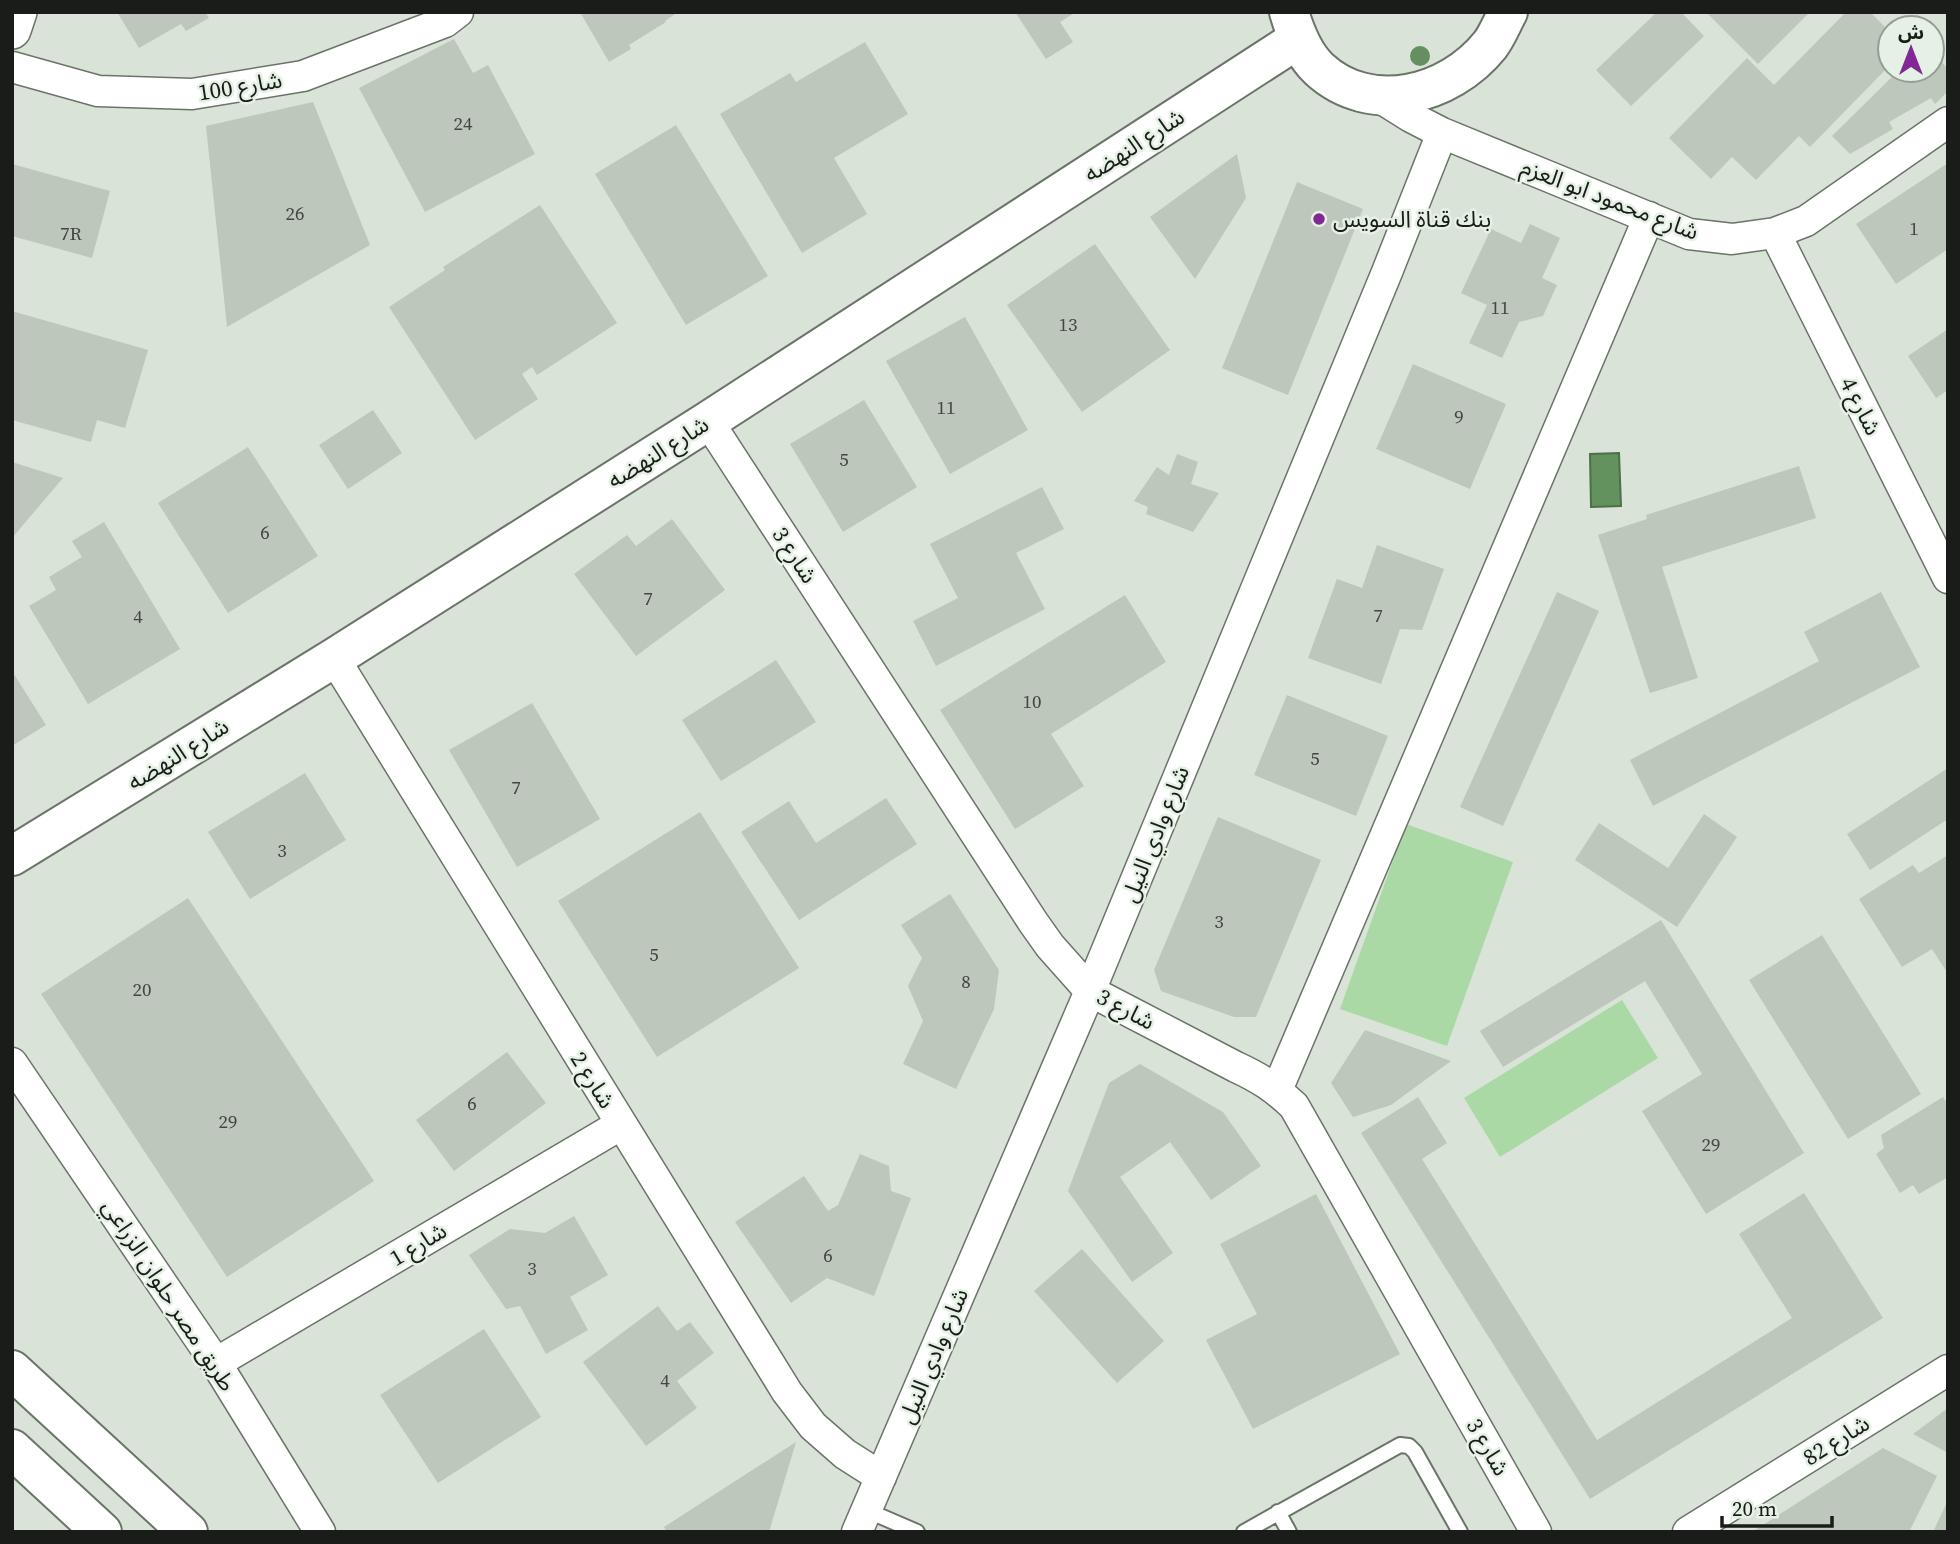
<svg xmlns="http://www.w3.org/2000/svg" width="1960" height="1544" viewBox="0 0 1960 1544" font-family="'Source Serif 4','Noto Sans Arabic',serif">
<style>
.green{fill:#abd9a6}
.water{fill:#63925e;stroke:#4d6f49;stroke-width:2}
.building{fill:#bdc7bb}
.lines{fill:none;stroke-linecap:round;stroke-linejoin:round}
.service-casing{stroke:#6b7469;stroke-width:18}
.minor-casing{stroke:#6b7469;stroke-width:33}
.tertiary-casing{stroke:#6b7469;stroke-width:40}
.secondary-casing{stroke:#6b7469;stroke-width:42}
.trunk-casing{stroke:#6b7469;stroke-width:42}
.service{stroke:#fff;stroke-width:14}
.minor{stroke:#fff;stroke-width:30}
.tertiary{stroke:#fff;stroke-width:37}
.secondary{stroke:#fff;stroke-width:38}
.trunk{stroke:#fff;stroke-width:38}
.tree{fill:#638f61}
.poi-dot{fill:#822895;stroke:#e6f1e5;stroke-width:2.5}
.labels{text-anchor:middle;stroke-width:5;stroke-linejoin:round;paint-order:stroke}
.number-label{font-size:19px;fill:#424741}
.street-label{font-size:23px;fill:#191c18;stroke:#e6f1e5}
.poi-label{font-size:23px;fill:#191c18;stroke:#e6f1e5;text-anchor:start}
</style>
<rect width="100%" height="100%" fill="#d9e3d7"/>
<path class="green" d="M1406,824l107,38 -66,184 -107,-37z
M1622,1000l36,58 -158,99 -36,-59z"/>
<path class="water" d="M1619,453l2,53 -30,1 -1,-53z"/>
<path class="building" d="M117,12h88l4,6 -23,13 -5,-7 -42,24z
M580,12h98l-13,9 1,1 -37,23 2,4 -22,13z
M1015,12h61l-16,10 13,20 -27,17z
M1657,12h24l23,24 -73,70 -35,-36z
M1706,12h104l-52,52z
M1846,12h24l20,20v33l-80,82 -11,-11 -43,44 -24,-23 -21,22 -42,-41 78,-80 27,27z
M454,39l19,34 15,-8 47,89 -110,58 -66,-124z
M865,42l43,72 -74,44 33,56 -65,39 -82,-139 70,-41 6,9z
M1932,48l16,22v21l-13,13 -4,-6 -42,24 4,7 -43,25 -18,-18 67,-66h33z
M313,102l57,143 -143,82 -21,-201z
M676,125l92,151 -82,49 -91,-151z
M1237,154l9,44 -51,81 -45,-62z
M1948,163v86l-52,35 -40,-60z
M12,164l98,27 -18,67 -80,-22z
M1297,182l66,27 -75,186 -66,-27z
M540,205l77,118 -80,52 -5,-8 -10,7 16,25 -63,41 -86,-133 56,-37 -2,-3z
M1530,224l30,14 -18,40 15,7 -14,31 -24,6 -17,36 -33,-15 18,-38 -26,-12 30,-64 30,14z
M1095,244l75,106 -88,62 -75,-107z
M12,311l136,39 -23,78 -28,-8 -6,22 -79,-22z
M965,317l63,113 -78,44 -64,-113z
M1948,329v61l-12,8 -28,-42z
M1413,364l93,40 -36,85 -94,-40z
M864,400l53,87 -74,45 -53,-88z
M373,410l29,43 -54,36 -29,-44z
M248,447l70,109 -90,57 -70,-110z
M1177,454l21,8 -7,22 28,9 -26,39 -47,-18 2,-7 -14,-6 23,-34 12,8z
M12,462l51,16 -51,60z
M1799,466l17,52 -154,49 36,111 -48,15 -52,-158 49,-16 -1,-4z
M1042,487l22,42 -48,24 29,56 -109,57 -23,-45 45,-23 -28,-54z
M672,519l53,71 -89,66 -62,-82 53,-39 9,11z
M104,522l76,127 -92,55 -59,-98 27,-16 -7,-13 33,-20 -10,-16z
M1377,545l67,24 -22,61 -22,-1 -19,55 -73,-26 29,-79 25,9z
M1557,592l42,19 -96,215 -43,-19z
M1881,592l39,75 -267,139 -23,-46 189,-99 -15,-29z
M1125,595l41,67 -115,72 33,52 -69,43 -75,-119z
M776,660l40,62 -95,59 -39,-61z
M12,671l34,54 -34,21z
M1287,695l101,41 -32,80 -102,-41z
M532,703l68,116 -83,48 -68,-117z
M1948,768v51l-78,51 -23,-36z
M305,773l41,67 -96,59 -42,-67z
M886,798l31,46 -118,76 -58,-88 48,-31 27,42z
M700,812l99,156 -142,89 -99,-156z
M1704,814l33,23 -60,90 -102,-67 24,-37 69,45z
M1218,817l103,43 -65,157h-22l-73,-26 -7,-21z
M1948,855v119l-16,-25 -30,18 -43,-68 54,-34 6,8z
M950,894l49,76 -5,39 -38,80 -53,-25 20,-43 -15,-35 14,-28 -21,-33z
M188,898l186,283 -147,96 -186,-283z
M1661,920l143,233 -98,61 -64,-103 60,-37 -57,-93 -142,86 -23,-36z
M1822,935l99,159 -73,45 -99,-159z
M1365,1030l86,31 -60,44 -38,12 -22,-34z
M507,1052l39,51 -92,68 -38,-51z
M1140,1064l83,48 38,54 -50,34 -41,-58 -50,35 53,76 -41,29 -64,-91 41,-108z
M1418,1097l29,46 -25,16 175,281 195,-122 -53,-84 65,-41 79,125 -293,181 -229,-366z
M1943,1097l5,8v72l-29,17 -6,-9 -13,8 -24,-39 8,-6 -3,-13z
M860,1154l29,12 2,25 20,7 -37,98 -47,-18 -36,25 -56,-81 69,-46 24,35 10,-6z
M1316,1194l84,160 -147,75 -47,-89 51,-26 -37,-70z
M574,1216l34,59 -38,22 18,33 -42,24 -26,-48 -14,3 -37,-54 41,-26 35,4z
M1082,1249l82,92 -47,42 -83,-92z
M658,1306l19,25 13,-9 24,31 -37,28 20,27 -51,38 -63,-84z
M484,1329l57,88 -103,66 -58,-88z
M1948,1408v45l-35,-19z
M796,1442l-27,90h-102l-3,-5z
M1883,1448l54,28 -28,56h-157z
M1948,1500v32h-15z"/>
<g class="lines">
<defs>
<path id="service" d="M866,1510l51,22
M1278,1512l11,20
M1244,1532l156,-87 9,1 6,6 45,80"/>
<path id="minor" d="M12,67l86,24 94,3 111,-18 142,-54 13,-10
M1379,97l32,20 31,16 247,101 43,5 43,-6 31,-12 142,-99
M1775,233l173,345
M708,421l325,501 17,24 40,45 146,76c24,11 39,21 58,39l242,426
M334,658l453,734 26,34 32,28 36,23
M12,1063l204,300 104,169
M1277,1090l372,-873
M216,1363l404,-238
M857,1532l233,-541 297,-719 55,-139
M1688,1532l260,-162"/>
<path id="tertiary" d="M12,30l6,-18"/>
<path id="secondary" d="M1289,12c6,20 14,42 30,57 51,47 130,27 171,-24 7,-9 12,-22 18,-33
M12,856l322,-198 374,-237 590,-382"/>
<path id="trunk" d="M12,1370l176,162
M12,1449l90,83"/>
</defs>
<use href="#service" class="service-casing"/>
<use href="#minor" class="minor-casing"/>
<use href="#tertiary" class="tertiary-casing"/>
<use href="#secondary" class="secondary-casing"/>
<use href="#trunk" class="trunk-casing"/>
<use href="#service" class="service"/>
<use href="#minor" class="minor"/>
<use href="#tertiary" class="tertiary"/>
<use href="#secondary" class="secondary"/>
<use href="#trunk" class="trunk"/>
</g>
<circle class="tree" cx="1420" cy="56" r="10"/>
<circle class="poi-dot" cx="1319" cy="219" r="7"/>
<g class="labels">
<g class="number-label">
<text x="463" y="130">24</text>
<text x="295" y="220">26</text>
<text x="1914" y="235">1</text>
<text x="71" y="240">7R</text>
<text x="1500" y="314">11</text>
<text x="1068" y="331">13</text>
<text x="946" y="414">11</text>
<text x="1459" y="423">9</text>
<text x="844" y="466">5</text>
<text x="265" y="539">6</text>
<text x="648" y="605">7</text>
<text x="1378" y="622">7</text>
<text x="138" y="623">4</text>
<text x="1032" y="708">10</text>
<text x="1315" y="765">5</text>
<text x="516" y="794">7</text>
<text x="282" y="857">3</text>
<text x="1219" y="928">3</text>
<text x="654" y="961">5</text>
<text x="966" y="988">8</text>
<text x="142" y="996">20</text>
<text x="472" y="1110">6</text>
<text x="228" y="1128">29</text>
<text x="1711" y="1151">29</text>
<text x="828" y="1262">6</text>
<text x="532" y="1275">3</text>
<text x="665" y="1387">4</text>
</g>
<g class="street-label">
<text transform="translate(240 86) rotate(-9)" y="8">شارع 100</text>
<text transform="translate(1134 145) rotate(-33)" y="8">شارع النهضه</text>
<text transform="translate(1610 199) rotate(21)" y="8">شارع محمود ابو العزم</text>
<text transform="translate(1861 406) rotate(63)" y="8">شارع 4</text>
<text transform="translate(658 452) rotate(-32)" y="8">شارع النهضه</text>
<text transform="translate(795 555) rotate(57)" y="8">شارع 3</text>
<text transform="translate(178 754) rotate(-32)" y="8">شارع النهضه</text>
<text transform="translate(1155 834) rotate(-68)" y="8">شارع وادي النيل</text>
<text transform="translate(1126 1009) rotate(28)" y="8">شارع 3</text>
<text transform="translate(593 1080) rotate(58)" y="8">شارع 2</text>
<text transform="translate(418 1244) rotate(-31)" y="8">شارع 1</text>
<text transform="translate(169 1295) rotate(57)" y="8">طريق مصر حلوان الزراعي</text>
<text transform="translate(933 1356) rotate(-67)" y="8">شارع وادي النيل</text>
<text transform="translate(1836 1440) rotate(-32)" y="8">شارع 82</text>
<text transform="translate(1488 1447) rotate(60)" y="8">شارع 3</text>
</g>
<g class="poi-label">
<text x="1333" y="227">بنك قناة السويس</text>
</g>
</g>
<rect width="1960" height="1544" fill="none" stroke="#191c18" stroke-width="28"/>
<g transform="translate(1911 49)"><circle r="33" fill="#e6f1e5" stroke="#949c93" stroke-width="2"/>
<path d="M0-5L12 26L0 18L-12 26Z" fill="#822895"/>
<text y="-10" font-size="19" font-weight="bold" text-anchor="middle" fill="#191c18">ش</text>
</g>
<path d="M1722 1516v10h110v-10" fill="none" stroke="#191c18" stroke-width="3.5"/>
<text x="1732" y="1516" font-size="21" fill="#191c18" stroke="#e6f1e5" stroke-width="5" paint-order="stroke">20 m</text>
</svg>
